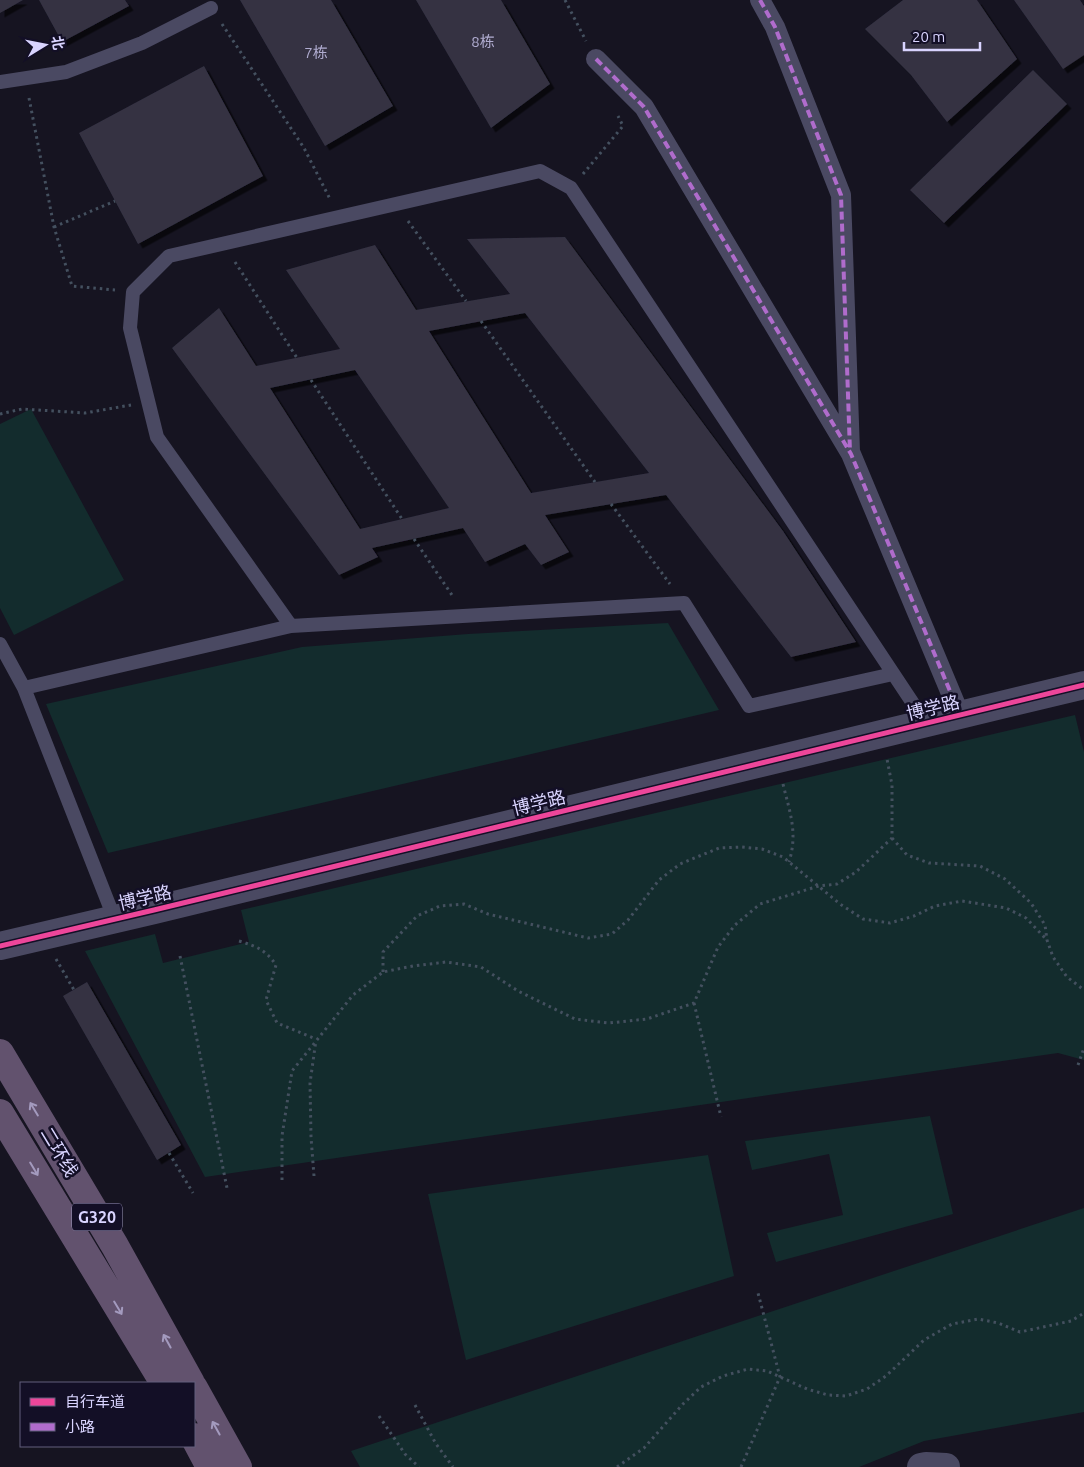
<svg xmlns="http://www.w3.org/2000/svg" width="1084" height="1467" viewBox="0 0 1084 1467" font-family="Ubuntu,'Noto Sans SC',sans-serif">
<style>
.green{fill:#132c2d}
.building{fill:#343243;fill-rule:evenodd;filter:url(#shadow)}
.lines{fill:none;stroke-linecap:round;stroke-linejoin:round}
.path{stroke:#44505f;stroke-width:3;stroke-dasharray:2.5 4;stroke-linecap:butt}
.service{stroke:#4a4962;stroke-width:14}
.pedestrian{stroke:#4a4962;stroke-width:20}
.minor{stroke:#4a4962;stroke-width:28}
.trunk{stroke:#62526e;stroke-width:28}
.quiet{stroke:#b06ccc;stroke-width:4;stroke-dasharray:8 4;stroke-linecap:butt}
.cycleway-casing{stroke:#130f26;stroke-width:8}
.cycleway{stroke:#ed469a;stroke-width:5}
.oneway{stroke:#a39abe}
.labels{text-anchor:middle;stroke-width:5;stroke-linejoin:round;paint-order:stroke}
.number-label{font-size:15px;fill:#b0acd0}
.shield{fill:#130f26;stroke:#9e99be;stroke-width:1}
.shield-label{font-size:16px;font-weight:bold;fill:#d9d4ff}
.street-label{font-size:18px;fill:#d9d4ff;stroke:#130f26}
</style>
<defs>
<filter id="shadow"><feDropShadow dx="4.5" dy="4.5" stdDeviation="0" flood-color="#0009"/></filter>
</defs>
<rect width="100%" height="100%" fill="#161421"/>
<path class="green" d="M31,409l93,171 -110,55 -14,-27v-184z
M668,623l51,87 -611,143 -62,-149 256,-57 166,-13z
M1075,715l9,37v308l-26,-7 -853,124 -120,-226 70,-17 8,29 86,-21 -8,-32z
M930,1116l23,98 -177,48 -9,-29 76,-18 -14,-61 -77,16 -7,-29z
M708,1155l26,121 -268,84 -38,-166z
M1084,1208v204l-160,29 -65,26h-499l-9,-16z"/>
<path class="building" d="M0,0h23l-23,13z
M39,0h86l4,6 -67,36z
M240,0h91l62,106 -68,40z
M416,0h85l49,84 -59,44z
M903,0h74l40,59 -70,63 -36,-47 -46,-46z
M1014,0h66l4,6v49l-21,14z
M204,66l59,110 -125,68 -59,-111z
M1033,70l34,34 -123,119 -34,-33z
M565,237l218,294 73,111 -65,15 -125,-162 -121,20 24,37 -28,13 -16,-21 -40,18 -22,-34 -91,20 6,9 -39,18 -167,-227 47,-40 37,58 84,-17 -54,-79 89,-25 41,65 94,-16 -43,-55zM525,313l124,160 -118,20 -102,-162zM355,370l94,138 -89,21 -90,-141z
M87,982l94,163 -24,15 -94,-164z"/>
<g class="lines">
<path class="path" d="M565,0l21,41
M222,24l82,124 26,51
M29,98l25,129 18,59 43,4
M583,174l40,-48 -5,-10
M408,221l58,80
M54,227l61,-26
M235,262l62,96
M481,321l114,161
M311,380l91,139
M0,414l22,-5 63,4 46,-8
M611,504l59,80
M414,539l40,59
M783,784c7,29 15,49 6,78
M892,838l15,17 22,8 51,3 25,13 26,24 14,22 2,15 6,17 14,20 17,13
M239,941c17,5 27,9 37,24l-10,35 11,23 39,16
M180,956l47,232
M56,959l18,31
M383,972v-20l34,-36 23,-10 24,-2 24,10 100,24 24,-4 16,-14 31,-40 21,-16 39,-16 23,-1 20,2 21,8 57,47 23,15 27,4 24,-7 21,-10 27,-5 44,7 20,10 21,22
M694,1003l27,114
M1078,1065l6,-17
M169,1153l24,40
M314,1176l-3,-39 -1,-54 6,-43
M282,1180v-44l10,-65 61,-76 30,-23 30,-6 33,-4 35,5 37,24 57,28 34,4 38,-4 47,-16 24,-56 17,-22 25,-21 59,-18 18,-2 19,-12 36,-34v-53l-5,-26
M415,1405l21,39 17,23
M379,1416l26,38 14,13
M617,1467l27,-19 39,-44 18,-17 22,-11 25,-7 19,2 40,18 21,6 18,1 21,-7 19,-13 38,-36 28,-16 26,-5 20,4 22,9 51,-11 13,-8
M741,1467l39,-90 -22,-84"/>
<path class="service" d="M0,82l66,-10 76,-29 69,-35
M291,626l-134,-189 -27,-109 3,-36 36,-36 371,-85 31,17 355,535
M0,644l24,44 267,-62 393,-23 65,103 144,-32
M24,688l91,232"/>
<path class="pedestrian" d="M760,0l15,27 66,168 9,257
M596,59l48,48 207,347 109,261"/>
<path class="minor" d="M0,946l154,-36 930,-225
M921,1467l5,-1 20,1"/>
<path class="trunk" d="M0,1053l115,193 76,137
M0,1113l164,270
M194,1388l44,79
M194,1437l16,30"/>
<path class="quiet" d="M760,0l15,27 66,168 9,257
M596,59l48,48 207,347 109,261"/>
<defs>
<path id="cycleway" d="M0,946l154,-36 930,-225"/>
</defs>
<use href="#cycleway" class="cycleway-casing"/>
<use href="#cycleway" class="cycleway"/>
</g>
<defs><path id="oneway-shaft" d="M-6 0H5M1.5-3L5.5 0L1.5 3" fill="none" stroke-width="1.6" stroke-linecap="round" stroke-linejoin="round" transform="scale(1.25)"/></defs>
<g class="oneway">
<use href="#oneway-shaft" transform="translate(34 1109) rotate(-121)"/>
<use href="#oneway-shaft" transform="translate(34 1169) rotate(59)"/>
<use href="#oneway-shaft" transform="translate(118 1308) rotate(59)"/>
<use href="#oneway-shaft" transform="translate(167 1341) rotate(-119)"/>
<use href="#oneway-shaft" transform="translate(216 1428) rotate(-119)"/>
</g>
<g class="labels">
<g class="number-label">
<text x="483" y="47">8栋</text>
<text x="316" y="58">7栋</text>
</g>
<rect class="shield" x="72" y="1203.5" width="50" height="27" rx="4"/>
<g class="shield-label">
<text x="97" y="1223">G320</text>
</g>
<g class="street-label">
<text transform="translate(933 708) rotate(-14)" y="6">博学路</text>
<text transform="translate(539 803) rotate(-14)" y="6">博学路</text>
<text transform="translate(145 898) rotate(-13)" y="6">博学路</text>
<text transform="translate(59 1152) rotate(59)" y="6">二环线</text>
</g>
</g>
<rect x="20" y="1382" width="175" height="65" fill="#130f26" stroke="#625e7d"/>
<rect x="30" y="1398" width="25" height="8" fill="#ed469a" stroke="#625e7d"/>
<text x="65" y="1407" font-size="15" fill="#d9d4ff">自行车道</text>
<rect x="30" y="1423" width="25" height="8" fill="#b06ccc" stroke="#625e7d"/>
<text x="65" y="1432" font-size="15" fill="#d9d4ff">小路</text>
<g transform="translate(45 45) rotate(80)" stroke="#130f26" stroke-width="4" paint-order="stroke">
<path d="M0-4L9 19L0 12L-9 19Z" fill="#d9d4ff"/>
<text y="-8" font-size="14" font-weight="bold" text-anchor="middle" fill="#d9d4ff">北</text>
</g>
<path d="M904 42v8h76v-8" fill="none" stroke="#d9d4ff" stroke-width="2.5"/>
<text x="912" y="42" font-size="15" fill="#d9d4ff" stroke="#130f26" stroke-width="4" paint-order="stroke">20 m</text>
</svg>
